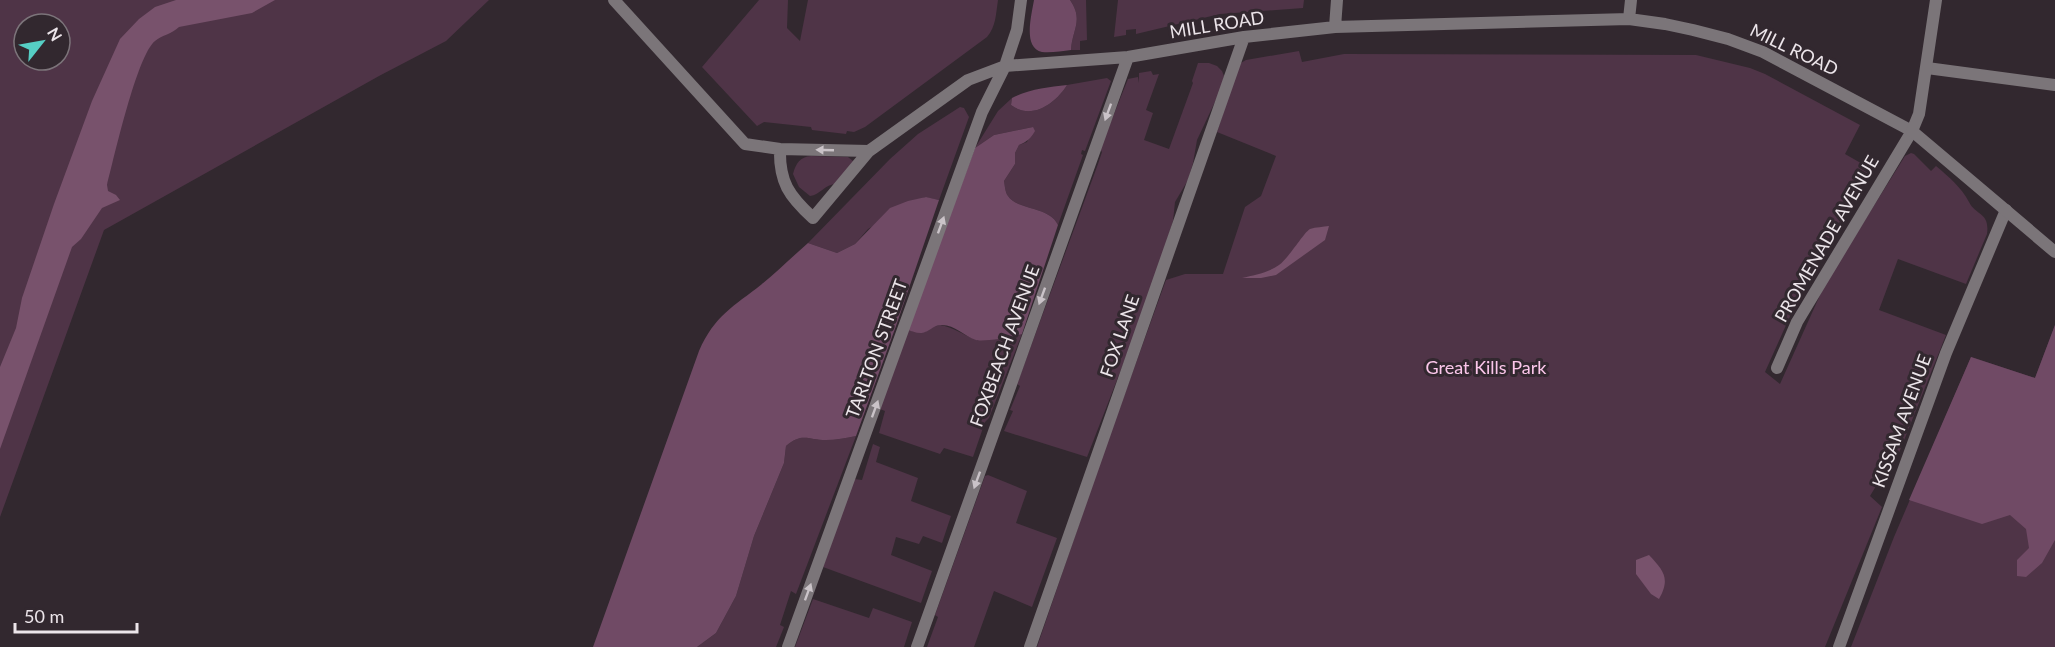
<svg xmlns="http://www.w3.org/2000/svg" width="2055" height="647" viewBox="0 0 2055 647" font-family="Lato,sans-serif">
<style>
.green{fill:#4f3447;fill-rule:evenodd}
.forest{fill:#704a65}
.water{fill:#78526c}
.lines{fill:none;stroke-linecap:round;stroke-linejoin:round}
.minor{stroke:#7b7579;stroke-width:12}
.tertiary{stroke:#7b7579;stroke-width:12}
.oneway{fill:#cac3c8}
.labels{text-anchor:middle;stroke-width:6;stroke-linejoin:round;paint-order:stroke}
.street-label{font-size:18px;fill:#ece5ea;stroke:#32282f}
.park-label{font-size:18px;fill:#fbc6ea;stroke:#32282f}
</style>
<rect width="100%" height="100%" fill="#32282f"/>
<path class="green" d="M0,0h489l-43,41 -67,35 -275,154 -104,287zM24,24h36v36h-36z
M759,0h29l-1,28 13,13 8,-41h190c-2,13 -2,27 -11,37l-122,90 -11,5 -7,-1 -1,3 -34,-4 -1,-3 -47,-5 -7,4 -55,-59z
M1070,0h16l1,40 -7,1v9h-9c1,-20 13,-30 -1,-50z
M1118,0h186l-1,8 -83,6 -84,20v-5l-10,1v5l-12,2z
M1299,51l3,11 42,-8 352,1 54,13 15,6 95,51 -15,29 28,16 -69,115 -39,87 15,12 45,-100 80,-128 6,-3 3,1 17,17 5,-5c13,11 25,21 33,36 7,14 21,10 18,32l-21,50 -68,-25 -19,51 67,25 -59,148 -11,3 -6,10 12,11 -57,140h-788l66,-193 63,-174 19,-6h38l22,-67 16,-11 15,-40 -59,-24 22,-68 7,-4z
M1198,63h11l8,3 5,5 2,5 -3,13 -24,51 -4,23 -5,17 -13,22 -2,19 -23,74 -63,162 -83,-26 9,-20 -3,-1 10,-24 -3,-2 81,-220 4,-12 -2,-3 28,-70 10,-2 1,6v-10l12,-2 2,4 6,-1 -13,36 7,3 -9,27 25,9 24,-66 -1,-2z
M1107,78l4,3 -26,70 -3,-1 -1,4 2,1 -25,70c-9,-19 -40,-14 -50,-29 -3,-4 -3,-10 -4,-15l11,-17v-11l4,-8 8,-3 6,-15 -39,8 -19,13 23,-37 14,-13 -1,7c21,16 45,-2 56,-20z
M960,107l4,1 5,9 -30,83 -14,-3 -57,32 -13,15 -18,9 -29,-10 82,-84 28,-25z
M811,156l37,1 5,4v6l-17,17c-11,0 -16,11 -26,12l-11,-9 -6,-13c3,-11 7,-17 18,-18z
M940,325c13,2 23,10 35,14 7,2 40,-2 47,-5l-33,84 -4,4 -12,35 -29,-9 -4,6 -61,-21 6,-22 -5,-2 27,-79c22,5 15,0 33,-5z
M2055,325v322h-204l43,-110 77,-180 64,21z
M856,436l-60,158 -5,-3 -11,34 4,2 -8,20h-79l19,-14 20,-37 18,-60 30,-73 2,-17c16,-14 22,-6 40,-6 10,0 20,-2 30,-4z
M873,444l7,3 -4,15 42,16 -7,23 40,15 -9,27 -19,-7 -4,8 -23,-7 -5,18 41,16 -11,32 -98,-36 31,-88 8,1z
M988,475l39,16 -11,32 41,15 -25,69 -38,-16 -20,56h-47l11,-30 -3,-2 50,-139z
M813,599l56,19 4,-10 39,14 -8,25h-109z"/>
<path class="forest" d="M1034,0h36c14,20 2,30 1,50 -9,1 -20,3 -29,2 -20,-4 -10,-39 -8,-52z
M1067,85c-11,18 -35,36 -56,20l1,-7c18,-9 36,-11 55,-13z
M1033,127l2,4c-4,7 -8,11 -16,14l-4,8v11l-11,17c1,5 1,11 4,15 10,15 41,10 50,29l-36,109c-7,3 -39,8 -46,6 -12,-4 -21,-15 -34,-15 -8,0 -11,5 -17,7 -5,3 -13,-1 -18,-2l68,-182 19,-13z
M926,197l13,3 -43,126 -40,110c-10,2 -20,4 -30,4 -18,0 -24,-8 -40,6l-2,17 -30,73 -18,60 -20,37 -19,14h-104l106,-296c16,-36 34,-44 63,-67 16,-13 31,-28 46,-41l29,10 18,-9 35,-36 18,-7z
M2055,325v215l-13,23 -16,14 -9,-1v-16l12,-12 -3,-19 -16,-14 -28,9 -73,-24 62,-143 64,21z"/>
<path class="water" d="M176,0h99l-23,13 -73,14c-7,7 -17,8 -24,14 -18,14 -41,117 -48,144l1,6 8,4 4,5 -18,8 -21,31 -9,8 -72,202v-82l16,-39 6,-30 32,-94 38,-103 28,-62 19,-20 16,-12z
M1329,226l-4,14 -49,35 -15,3h-19c12,-3 26,-5 37,-13 9,-6 26,-34 31,-36 6,-2 13,-2 19,-3z
M1649,555c14,15 22,23 10,44l-8,-5 -15,-20v-14z"/>
<g class="lines">
<path class="minor" d="M614,0l131,144 35,5 89,2
M1629,19l2,-19
M1335,27l2,-27
M1927,68l128,17
M780,149c-1,33 9,47 33,69l56,-67 99,-71 37,-14 123,-9 116,-20 91,-10 294,-8 36,5 28,6 35,9 35,13 149,79 -115,191 -20,46
M788,647l194,-535 23,-46 12,-36 4,-30
M917,647l211,-590
M1030,647l214,-610
M1839,647l107,-294 60,-143"/>
<path class="tertiary" d="M1936,0l-17,114 -7,17 143,121"/>
</g>
<defs><path id="oneway-solid" d="M-6-.8H1V-3.2L6.5 0L1 3.2V.8H-6Z" transform="scale(1.5)"/></defs>
<g class="oneway">
<use href="#oneway-solid" transform="translate(1108 112) rotate(110)"/>
<use href="#oneway-solid" transform="translate(825 150) rotate(-178)"/>
<use href="#oneway-solid" transform="translate(941 225) rotate(-70)"/>
<use href="#oneway-solid" transform="translate(1042 296) rotate(110)"/>
<use href="#oneway-solid" transform="translate(875 409) rotate(-70)"/>
<use href="#oneway-solid" transform="translate(977 480) rotate(110)"/>
<use href="#oneway-solid" transform="translate(808 592) rotate(-70)"/>
</g>
<g class="labels">
<g class="street-label">
<text transform="translate(1217 25) rotate(-9)" y="6">MILL ROAD</text>
<text transform="translate(1794 50) rotate(26)" y="6">MILL ROAD</text>
<text transform="translate(1827 239) rotate(-60)" y="6">PROMENADE AVENUE</text>
<text transform="translate(1120 336) rotate(-71)" y="6">FOX LANE</text>
<text transform="translate(1005 346) rotate(-70)" y="6">FOXBEACH AVENUE</text>
<text transform="translate(877 349) rotate(-70)" y="6">TARLTON STREET</text>
<text transform="translate(1902 421) rotate(-70)" y="6">KISSAM AVENUE</text>
</g>
<g class="park-label">
<text x="1486" y="374">Great Kills Park</text>
</g>
</g>
<g transform="translate(42 42) rotate(59)"><circle r="28" fill="#32282f" stroke="#7c747a" stroke-width="1.5"/>
<path d="M0-4.5L10 22L0 15L-10 22Z" fill="#56cec4"/>
<text y="-9" font-size="16" font-weight="bold" text-anchor="middle" fill="#ece5ea">N</text>
</g>
<path d="M15 623v9h122v-9" fill="none" stroke="#ece5ea" stroke-width="3"/>
<text x="24" y="623" font-size="18" fill="#ece5ea" stroke="#32282f" stroke-width="4.5" paint-order="stroke">50 m</text>
</svg>
